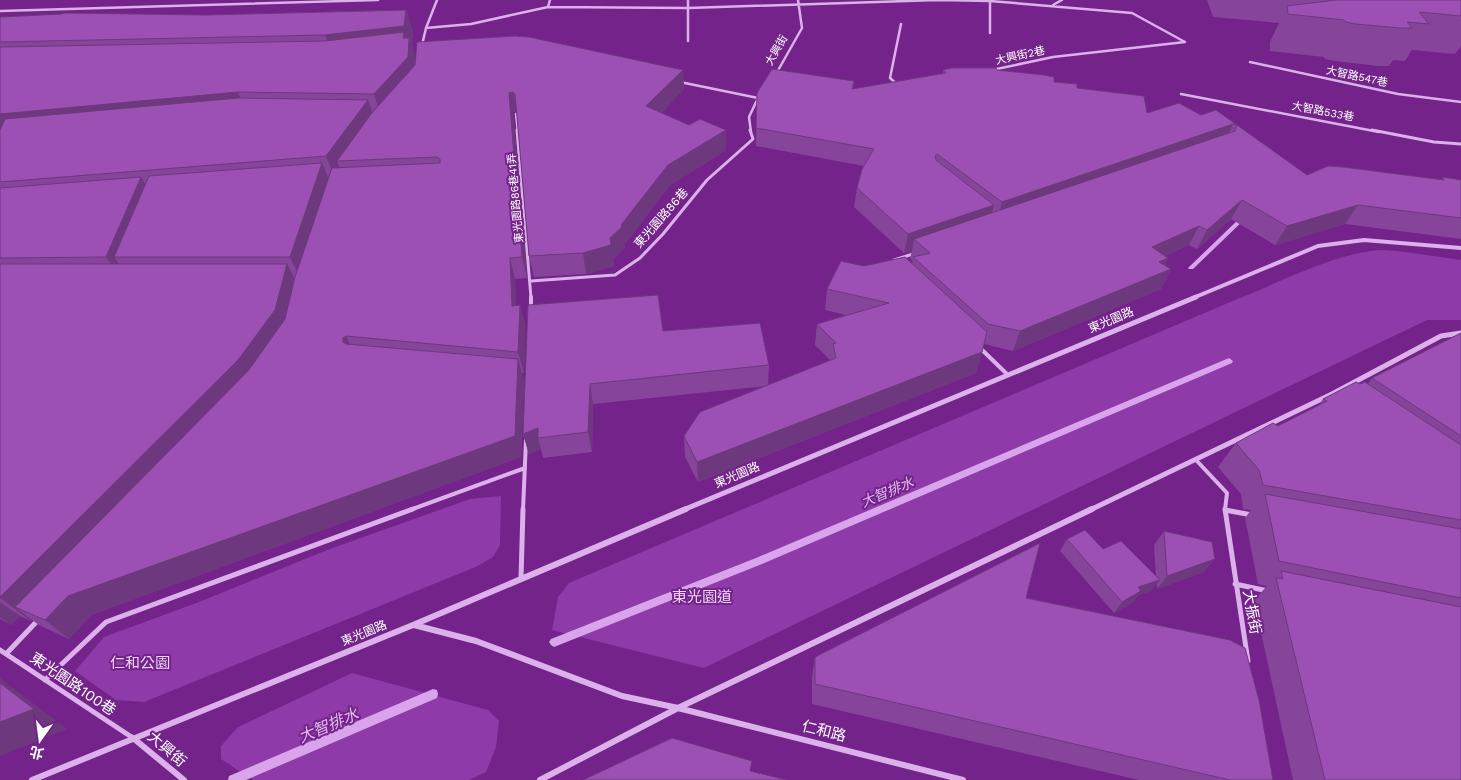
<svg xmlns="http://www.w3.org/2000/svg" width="1461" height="780" viewBox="0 0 1461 780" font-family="'Work Sans','Noto Sans TC',sans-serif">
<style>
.green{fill:#8e3aa9}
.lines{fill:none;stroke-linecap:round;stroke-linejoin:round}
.stream{fill:#d9a4eb;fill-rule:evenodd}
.lane-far3{stroke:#dcb0ea;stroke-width:2.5}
.lane-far2{stroke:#dcb0ea;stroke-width:3}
.lane-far1{stroke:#dcb0ea;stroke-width:4}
.lane{stroke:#dcb0ea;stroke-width:5}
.street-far2{stroke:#dcb0ea;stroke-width:4}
.street-far1{stroke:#dcb0ea;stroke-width:5}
.street{stroke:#dcb0ea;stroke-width:6}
.wall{fill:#86459a}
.shaded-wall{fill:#6d387d}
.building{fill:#9c50b3;stroke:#6d387d}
.labels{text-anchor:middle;stroke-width:4;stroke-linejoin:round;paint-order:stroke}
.far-street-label{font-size:11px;fill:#fff;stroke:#73238a}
.street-label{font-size:12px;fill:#fff;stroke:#73238a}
.water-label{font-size:14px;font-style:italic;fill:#e4bcf1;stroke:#73238a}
.near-park-label{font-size:15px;fill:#efd5f8;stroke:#73238a}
.near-street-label{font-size:15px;fill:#fff;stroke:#73238a}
.near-water-label{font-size:16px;font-style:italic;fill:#e4bcf1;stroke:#73238a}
</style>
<rect width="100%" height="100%" fill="#73238a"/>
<path class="green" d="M1379,250l19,1 63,9v60h-34l-723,348 -152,-38 6,-33 11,-14 666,-283c44,-17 97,-46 144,-50z
M501,496l-1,49 -7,12 -15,9 -334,136 -28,-2 -41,-29 29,-34 95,-35 128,-52 143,-51z
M352,673l136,37 11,11 -3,26 -10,25 -17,8h-216l-32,-21v-13l17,-19z"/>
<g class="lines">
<path class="stream" d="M1245,214l2,1v2l-54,52h-4l-1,-1 1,-1 54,-52z
M1229,358l4,3 -1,2 -470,201 -208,83 -3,-2 -2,-3 2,-3 205,-81z
M433,689l4,1 1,4 -1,4 -191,82h-18l1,-4z"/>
<path class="lane-far3" d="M688,0v41
M990,1v32
M1053,5l9,-5
M548,7l2,-7
M0,11l378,-11
M426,28l45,-4 77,-17 140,1 250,-8 52,1 142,12 53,29
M422,45l4,-17 11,-28
M1250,62l148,32 63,8
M992,70l61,-13 132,-15
M776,74l26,-46 -4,-28
M680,82l78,16
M898,85l-8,-7 11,-54
M1181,94l198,38
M516,114l2,18
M751,132l-2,-15 9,-19"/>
<path class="lane-far2" d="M517,130l14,168
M1372,130l62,12 27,2
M894,260l22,-7
M531,281l84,-6 25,-17 23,-24 44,-54 46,-41 -3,-9"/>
<path class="lane-far1" d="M531,297v11
M979,347l29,28
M1196,460l31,33 -2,17
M410,510l115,-42
M523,510l3,-70
M1225,510h2"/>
<path class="lane" d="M1225,509l23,152
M1225,510l27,5
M521,578l2,-69
M1235,584l33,7
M0,650l133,88
M6,654l33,-35
M45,680l61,-58 307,-113"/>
<path class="street-far2" d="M1193,298l125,-52 46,-6 97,8"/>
<path class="street-far1" d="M683,510l513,-213
M1090,510l242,-116 109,-58 20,-3"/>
<path class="street" d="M414,625l62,16 146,55 56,12 285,72
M133,738l51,42
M32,780l381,-155 273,-116
M540,780l138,-72 414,-199"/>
</g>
<path class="wall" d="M1207,0h254v46l-6,8 -43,-4 -7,11 -12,-1 -4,6h-11l-43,-5 -10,-2 -1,-2 -54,-6v-9l9,-19 -66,-6z
M406,10l7,22 -1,13 3,14 268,11 1,19 -23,24 65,37 -57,36 -45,59 1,2 -12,12 1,7 -28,8 -52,3 -5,-21 -12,-145 -4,1 14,166 -12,1 1,27 4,-1 5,21 -1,47h-3l3,7 -3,77 -430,158 -22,24 -30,-14 -7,-5 -1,1 -11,-5 -9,9 -11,-6v-602l207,-2z
M943,70h54l57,12 23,6 70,25 54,2 15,-5 91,65 135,4 1,-2 18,3v59l-116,-15 -70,21 -44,-26 -34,30 -8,-4 -24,11 3,2 -3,8 6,3 -10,20 -148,62 -29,-7 -8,29 -278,109 -13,-25 -1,-21 82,-50 -173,18 -1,48 -49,6 -2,-9 -12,5 -6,-20 5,-129 135,26 106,34 -1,20 62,-25 -15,-15 2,-21 29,-9 -21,-5 2,-21 37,-23 48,-3 1,-2 -3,-3 2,-7 -8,2 -50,-46 3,-19 7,-22 -108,-20 1,-53 97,-12 -1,8 90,-16z
M1461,333v447h-168l-39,-180 13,-14 -9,-2 -13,-66 6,-8 -8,-1 -2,-15 -23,-27 18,-24 42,-17 40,-20 5,-7 37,-15h8l4,-6z
M1164,531l40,41 -47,17v-6l-6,8 -13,4 -5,7 -19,11 -54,-62 7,-12 36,10 53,27 -2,-31z
M1026,598l247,182h-134l-327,-76v-27l3,-20z"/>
<path class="shaded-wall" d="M406,10l7,22 -1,13 4,16 -1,20 -33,38 -8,-25 -40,-35 -9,-24z
M683,70l1,19 -36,37 -2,-20z
M238,92l12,25 -250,61v-64z
M513,92l4,19 -4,1 14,166 -5,-21 -13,-164z
M368,100l9,25 -40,36 5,13 -6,8 -10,-26z
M1233,124l-9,19 -227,78 5,-19z
M726,130v20l-57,36 -45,59 1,2 -12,12 1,7 -28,8 -3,-21 27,-15 58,-73z
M322,163l11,26 -30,95 -13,-27z
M141,177l16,26 -43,54 14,20 -3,7 -19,-27z
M1242,200l-11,19 -34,30 10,-19z
M994,205l-5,19 -75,15 -2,12 -8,2 4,-19z
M1358,205l-13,19 -70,21 12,-19z
M1199,226l-10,19 -46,21 9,-19z
M510,258l5,21 2,48 -5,-21z
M1168,258l-7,16 10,-5 -10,20 -148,62 7,-20 139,-69z
M287,264l14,26 -11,46 -275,271 17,13 -1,1 -31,-23v-1z
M520,305l5,21 -1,47 -6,-21z
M346,336l10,21 -13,-15v-4z
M982,352l-6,21 -278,109 -1,-20z
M518,359l6,21 -3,77 -430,158 -22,24 -24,-19 23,-24z
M590,384l3,20 -1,48 -4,-20z
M538,428v10l3,11 -12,5 -6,-20z
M1215,559l-11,13 -47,17 10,-13z
M1160,580l-9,11 -13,4 -5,7 -19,11 8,-11 16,-15z
M0,602l20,14 -9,9 -11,-8z
M0,678l67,51 -67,27z"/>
<path class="building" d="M1336,0h125v16l-42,-4 10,12 -22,-2 5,6h-12l-44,-4 -10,-2 -2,-2 -56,-6 -1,-8z
M406,10l-2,16 -79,9 -325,7v-25l61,-3 3,-1 143,2z
M404,32l-1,6h6l-1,19 -34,37 -136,-2 -238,22v-67l325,-6z
M515,36l14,1 154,33 -37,36 43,19 11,-6 26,11 -58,35 -47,60 1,2 -12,11 1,7 -28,8 -54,3 -14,-162 -2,-2 -4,1 13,164 -12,1 2,48 8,-1 -2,47 -172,-16 -3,2v4l3,2 172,15 -3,77 -447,160 -23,24 -30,-13 233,-236 37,-52 10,-42 37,-109 108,-5v-4l-3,-2 -100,4 34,-47 44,-49 2,-23z
M951,68h45l1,2 47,5 10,2v5l23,2v4l67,8 3,17 32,-10 22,12 15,-5 91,65 21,-9 15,1 101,13 -1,-3 18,3v38l-103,-13 -71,21 -45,-26 -35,30 -8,-4 -47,21 16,11 -9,4 12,7 -151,62 -32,-7 -75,-67 17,-4 -16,-14 321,-108 2,-6 -4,-1 -231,78 -65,-48 -2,2 1,4 58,45 -86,29 -51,-46 5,-19 12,-20 -118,-21 1,-35 15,-24 82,12 -2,8 94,-16 -3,-3z
M238,98l130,2 -42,56 -326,26v-52l5,-11z
M322,163l-32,94h-176l35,-81z
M141,177l-35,80 -106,1v-70z
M905,257l82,75 -5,20 -285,110 -13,-26 16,-24 136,-54 -3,-14 3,-1 -19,-19 72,-21 -62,-14 14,-28 23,5z
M0,264h287l-12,46 -37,50 -238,237z
M658,295l5,36 97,-8 9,42 -179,19 -2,48 -50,6v-10l-15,6 5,-129z
M1461,333v103l-89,-58z
M1356,382l4,2 5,-2 96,63v75l-198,-35 -4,-15 -23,-27 37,-20 5,3 49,-25 -4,-2z
M1265,494l196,35v69l-182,-37z
M1085,530l18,19 18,-8 39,39 -22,7 3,4 -19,11 -55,-63z
M1164,531l48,11 3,17 -48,17z
M1040,543l-14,55 204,42 15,8 14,52 14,80h-43l-415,-96v-27z
M1281,571l180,36v173h-136l-49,-202 7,1z
M0,683l34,26 -34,13z
M672,738l80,23 -2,10 37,9h-204z"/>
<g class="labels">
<g class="far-street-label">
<text transform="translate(776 50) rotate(-60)" y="4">大興街</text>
<text transform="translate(1020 55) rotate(-12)" y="4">大興街2巷</text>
<text transform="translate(1357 76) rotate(12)" y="4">大智路547巷</text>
<text transform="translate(1323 111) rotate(11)" y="4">大智路533巷</text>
<text transform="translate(515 198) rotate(-95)" y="4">東光園路86巷41弄</text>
</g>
<g class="street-label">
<text transform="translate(661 218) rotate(-49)" y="4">東光園路86巷</text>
<text transform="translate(1111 320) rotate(-23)" y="4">東光園路</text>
<text transform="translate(737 475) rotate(-23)" y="4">東光園路</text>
<text transform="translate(364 633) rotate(-22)" y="4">東光園路</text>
</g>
<g class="water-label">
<text transform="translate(887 492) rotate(-23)" y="5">大智排水</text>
</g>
<g class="near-park-label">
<text x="702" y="602">東光園道</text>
<text x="140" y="668">仁和公園</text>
</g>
<g class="near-street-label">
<text transform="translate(1252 612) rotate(80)" y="5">大振街</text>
<text transform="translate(73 684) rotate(34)" y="5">東光園路100巷</text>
<text transform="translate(824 731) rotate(14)" y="5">仁和路</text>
<text transform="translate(167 749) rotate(40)" y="5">大興街</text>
</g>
<g class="near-water-label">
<text transform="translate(328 725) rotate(-23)" y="6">大智排水</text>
</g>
</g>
<g transform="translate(40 740) rotate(194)" stroke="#73238a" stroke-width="4" paint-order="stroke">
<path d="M0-4L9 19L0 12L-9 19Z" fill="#ffffff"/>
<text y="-8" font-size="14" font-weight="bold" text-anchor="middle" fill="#ffffff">北</text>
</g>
</svg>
